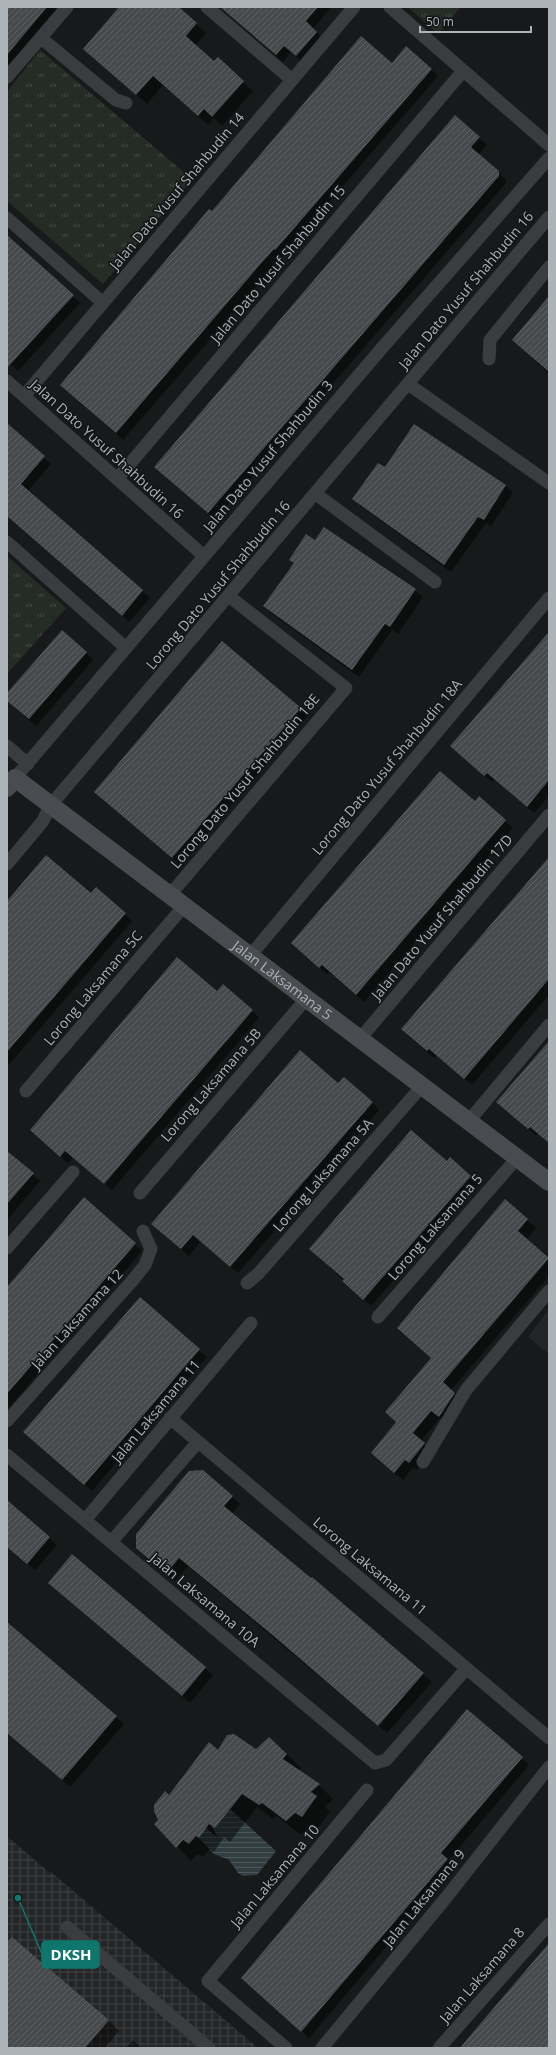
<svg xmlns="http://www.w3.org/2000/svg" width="556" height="2055" viewBox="0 0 556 2055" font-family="'Open Sans',sans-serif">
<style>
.built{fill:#242527}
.industrial{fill:url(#industrial-grid)}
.park{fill:url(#park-tufts)}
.water{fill:url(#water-rules)}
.shadow{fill:#0007}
.building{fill:url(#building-hatch)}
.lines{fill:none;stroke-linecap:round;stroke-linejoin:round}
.street{stroke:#3a3c3f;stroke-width:13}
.secondary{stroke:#484b4f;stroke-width:18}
.labels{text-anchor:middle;stroke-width:3;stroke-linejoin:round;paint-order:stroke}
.street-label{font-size:14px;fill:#acb3b9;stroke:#131415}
.leader{fill:none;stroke:#0f766e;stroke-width:1.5}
.callout-dot{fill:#0f766e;stroke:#131415;stroke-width:1.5}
.callout{fill:#0f766e;stroke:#0f766e;stroke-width:1.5}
.callout-label{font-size:15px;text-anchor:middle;font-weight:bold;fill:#fff}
</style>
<defs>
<pattern id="industrial-grid" width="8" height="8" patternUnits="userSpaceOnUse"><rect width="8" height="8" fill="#242527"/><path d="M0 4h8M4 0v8" fill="none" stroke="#414244"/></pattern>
<pattern id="park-tufts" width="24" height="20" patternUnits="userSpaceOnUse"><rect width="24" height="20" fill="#252c25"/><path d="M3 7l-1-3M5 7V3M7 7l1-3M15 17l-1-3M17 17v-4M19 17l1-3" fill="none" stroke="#424843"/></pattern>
<pattern id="water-rules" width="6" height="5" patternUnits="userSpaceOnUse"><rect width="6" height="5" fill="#323f42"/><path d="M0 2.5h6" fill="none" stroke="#4d585b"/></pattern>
<pattern id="building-hatch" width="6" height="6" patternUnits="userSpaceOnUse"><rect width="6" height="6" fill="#474a4d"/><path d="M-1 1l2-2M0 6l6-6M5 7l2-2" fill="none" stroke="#5f6265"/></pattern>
</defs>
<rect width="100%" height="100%" fill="#18191a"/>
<path class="built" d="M549,1309v45l-21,-17z"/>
<path class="industrial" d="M7,1836l43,37 1,-1 207,176h-251z"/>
<path class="park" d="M408,7h53l-23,27z
M40,50l152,129 -89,105 -96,-83v-109z
M7,556l59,52 -59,66z"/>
<path class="water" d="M230,1809l46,42 -19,24 -14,1 -5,-3 -9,-13 -15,-6 -15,-16 7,-10 12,10 -7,-13 4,3z"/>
<path class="shadow" d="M7,7h54l-54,63z
M120,7h57l29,26 -11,13 19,17 29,19 10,9 -31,35 -8,-8 -6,7 -45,-40 -16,19 -53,-46z
M220,7h111l-18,22 11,11 -21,23 -12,-11 -8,10z
M392,64l39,5 7,7 -315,364 -61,-55 150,-172z
M455,116l32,29 -9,10 28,25v3l-290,336 -53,-45z
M7,236l73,67 -62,68 -11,-10z
M549,297v77l-36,-34z
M7,424l44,40 -23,27 122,107 -21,24 -122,-108z
M414,425l92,61 7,7 -22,33 -5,-3 -35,49 -90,-66 -7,-7 32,-30z
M315,542l100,48 8,7 -25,37 -6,-4 -33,47 -88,-64 -7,-7 31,-42 -4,-4z
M549,633v163l-15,17 -40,-34 -2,3 -33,-29z
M222,642l86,74 -128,149 -78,-66z
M86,653l7,7 -57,66 -29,-26v-5z
M475,802l30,19 8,7 -149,174 -35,-30 -2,2 -27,-24z
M549,858v137l-77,90 -35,-30 -3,3 -25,-22z
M91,895l34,19 7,7 -125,146v-164z
M217,992l35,18 7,8 -147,172 -39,-33 -5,6 -30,-26z
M549,1042v101l-11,-10 -2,3 -31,-27z
M338,1085l34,17 7,8 -141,163 -37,-32 -12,15 -29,-25z
M7,1153l33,28 -33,39z
M450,1158l28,26 -107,122 -61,-57z
M84,1198l58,53 -135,159v-122z
M505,1201l31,27 -10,12 23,19v17l-98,114 12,11 -16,24 -7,-7 -19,23 11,11 -15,18 -4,-3 -10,13 -23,-19 17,-38 35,-64z
M140,1299l67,58 -115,134 -60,-52z
M232,1496l8,8 -8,10 79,66 1,-1 120,103 -45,51 -199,-167 -13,15 -38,-33z
M7,1501l50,44 -22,25 -28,-24z
M72,1555l141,120 -23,28 -141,-120z
M11,1627l113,97 -54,63 -63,-54v-102z
M256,1750l31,4 14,14 -2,3 20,14 14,14 -8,8 5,4 -13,19 -7,-4 -9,9 -24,-19 -4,3 -16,-12 -27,35 -6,-5 -10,15 -4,-3 -7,8 -6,-3 -6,7 -35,-37 13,-27 49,-46z
M522,1758l7,7 -81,96 6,6 -145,171 -67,-60z
M7,1945l101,75 11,11 -14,17h-98z
M133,2040l9,8h-16z"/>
<path class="building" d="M7,7h40l-40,48z
M119,7h60l18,16 -11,13 28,25 4,-4 26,24 -32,36 -8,-8 -6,7 -45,-40 -17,19 -53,-46z
M220,7h98l-12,14 11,11 -21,24 -12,-10 -8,9z
M361,36l31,27 14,-17 26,23 -148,171 -9,10 -1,-1 -17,19 -141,165 -56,-48 149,-176 3,2z
M455,115l25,22 -9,10 28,24v5l-291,337 -54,-46z
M7,235l67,60 -67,73z
M549,296v76l-37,-32z
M7,423l38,33 -24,28 122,106 -21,26 -115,-100z
M414,424l92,61 -22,35 -6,-3 -34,48 -92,-66 26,-36 7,4z
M324,527l92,62 -26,38 -5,-3 -33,46 -89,-64 31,-43 -5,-3 17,-26 9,6z
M62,630l25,22 -58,67 -22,-18v-8z
M549,632v148l-22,27 -40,-34 -3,3 -34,-30z
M222,641l79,67 -129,150 -78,-66z
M440,771l35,30 4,-5 27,24 -150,175 -34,-30 -3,3 -28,-25z
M46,855l45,38 5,-6 30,26 -119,139v-151z
M549,857v122l-85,100 -35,-30 -2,2 -26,-22z
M177,957l40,34 6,-7 30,26 -149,174 -39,-33 -5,6 -30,-27z
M549,1041v102l-19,-16 -2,2 -32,-27z
M300,1050l38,33 6,-6 29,25 -143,165 -37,-32 -12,14 -30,-25z
M411,1130l36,31 3,-4 21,19 -108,124 -21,-19 2,-2 -35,-30z
M7,1151l27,22 -27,31z
M84,1197l52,46 -129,151v-107z
M505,1199l23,20 -10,12 31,27 -106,124 12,11 -16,24 -8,-6 -18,22 12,10 -16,20 -4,-3 -11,13 -23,-20 25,-31 -11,-10 46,-54 -34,-30z
M140,1297l60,52 -116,136 -61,-53z
M203,1470l30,26 -9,10 87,72 1,-1 112,96 -46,53 -102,-88 -97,-80 -13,16 -30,-26v-14l53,-63z
M7,1500l43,37 -23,27 -20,-17z
M72,1554l134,113 -24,29 -134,-113z
M7,1622l110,94 -55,64 -55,-47z
M467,1709l56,48 -82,96 7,6 -147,173 -60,-54z
M234,1734l22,15 13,-12 18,17 -4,5 37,25 -9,8 6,4 -15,21 -7,-4 -9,8 -24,-18 -3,2 -17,-11 -27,34 -6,-4 -10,14 -3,-2 -7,8 -6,-4 -7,8 -22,-24 4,-4 -4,-9v-6l11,-14 4,4 40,-53 9,8 9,-15z
M12,1937l97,83 -24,28h-78v-105z
M549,1943v105h-89l9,-11z"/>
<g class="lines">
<path class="street" d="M207,7l85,73
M390,7l159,138
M41,38l75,62 10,3
M7,77l60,-70
M7,218l96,85
M489,359l1,-19 59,-73
M7,381l197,175
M408,384l141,99
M24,396l330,-389
M117,479l346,-408
M316,494l119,88
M7,542l119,106
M7,746l21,18
M15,778l367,-430 167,-190
M7,864l36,-43 7,-15 499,-589
M169,896l177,-208 -116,-91
M250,956l299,-358
M359,1040l190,-225
M26,1091l158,-185
M468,1122l81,-97
M140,1193l166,-194
M7,1248l66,-76
M247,1283l11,-9 164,-188
M378,1317l139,-159
M170,1418l379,320
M7,1421l126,-141 12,-15 6,-16 -8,-18
M7,1455l368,308 11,-3 80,-91
M423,1462l43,-72 83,-99
M85,1520l166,-197
M111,1542l87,-100
M67,1927l142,121
M286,2048l-78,-67 159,-191
M322,2048l123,-149 104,-132
M439,2048l110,-124"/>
<path class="secondary" id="s1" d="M7,788l8,-10 534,404"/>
</g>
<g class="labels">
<g class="street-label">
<text transform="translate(177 191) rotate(-50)" y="5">Jalan Dato Yusuf Shahbudin 14</text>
<text transform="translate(278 264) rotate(-50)" y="5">Jalan Dato Yusuf Shahbudin 15</text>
<text transform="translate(466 290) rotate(-50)" y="5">Jalan Dato Yusuf Shahbudin 16</text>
<text transform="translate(107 449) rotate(42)" y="5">Jalan Dato Yusuf Shahbudin 16</text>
<text transform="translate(268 456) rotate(-50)" y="5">Jalan Dato Yusuf Shahbudin 3</text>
<text transform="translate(218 585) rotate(-50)" y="5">Lorong Dato Yusuf Shahbudin 16</text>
<text transform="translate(387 767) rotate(-50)" y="5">Lorong Dato Yusuf Shahbudin 18A</text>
<text transform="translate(245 781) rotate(-50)" y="5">Lorong Dato Yusuf Shahbudin 18E</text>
<text transform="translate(442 917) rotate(-50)" y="5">Jalan Dato Yusuf Shahbudin 17D</text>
<text dy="5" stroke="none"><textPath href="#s1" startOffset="348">Jalan Laksamana 5</textPath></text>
<text transform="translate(93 988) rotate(-50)" y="5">Lorong Laksamana 5C</text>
<text transform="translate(211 1085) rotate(-49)" y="5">Lorong Laksamana 5B</text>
<text transform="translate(323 1175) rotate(-49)" y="5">Lorong Laksamana 5A</text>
<text transform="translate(435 1227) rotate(-49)" y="5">Lorong Laksamana 5</text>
<text transform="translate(77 1319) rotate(-48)" y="5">Jalan Laksamana 12</text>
<text transform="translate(156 1411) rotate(-50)" y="5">Jalan Laksamana 11</text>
<text transform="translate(370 1566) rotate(40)" y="5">Lorong Laksamana 11</text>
<text transform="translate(205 1600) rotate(40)" y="5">Jalan Laksamana 10A</text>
<text transform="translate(275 1876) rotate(-50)" y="5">Jalan Laksamana 10</text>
<text transform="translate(424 1898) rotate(-51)" y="5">Jalan Laksamana 9</text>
<text transform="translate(482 1975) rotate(-49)" y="5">Jalan Laksamana 8</text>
</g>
</g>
<path class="leader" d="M18 1898L42 1954"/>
<circle class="callout-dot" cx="18" cy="1898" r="4"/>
<rect class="callout" x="42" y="1941" width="57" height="27" rx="4"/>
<g class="callout-label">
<text x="71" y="1960">DKSH</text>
</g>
<rect width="556" height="2055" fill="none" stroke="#acb3b9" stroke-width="16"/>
<path d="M420 26v6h111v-6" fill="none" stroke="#acb3b9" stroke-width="2"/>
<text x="426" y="26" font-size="12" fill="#acb3b9" stroke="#131415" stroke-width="3" paint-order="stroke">50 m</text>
</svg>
